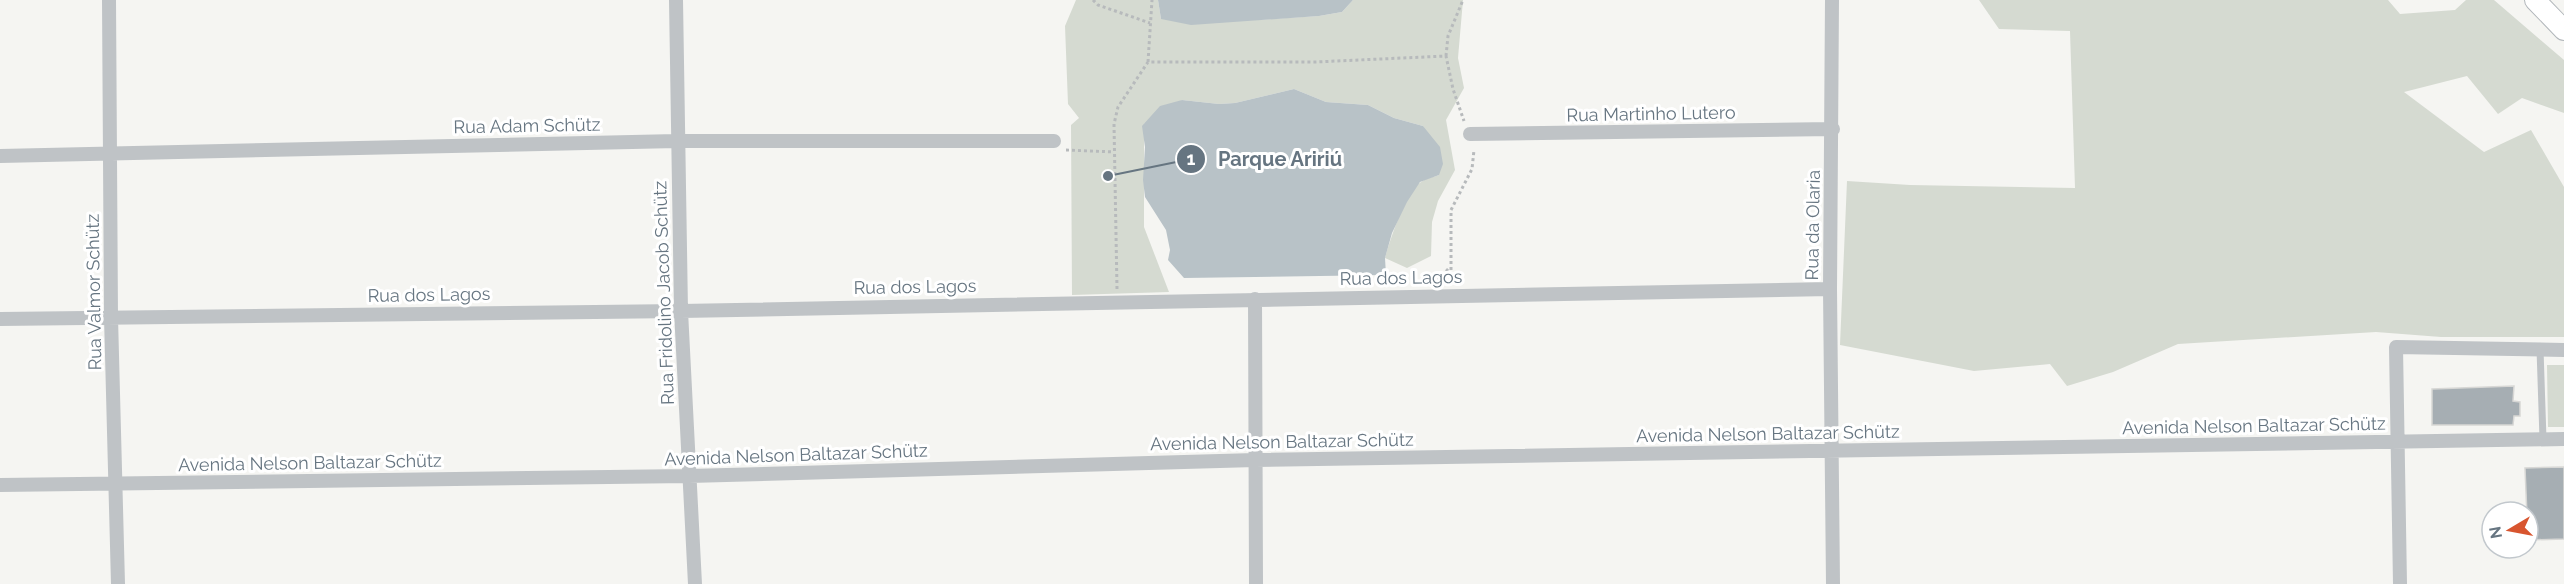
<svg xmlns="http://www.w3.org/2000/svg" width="2564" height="584" viewBox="0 0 2564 584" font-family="Raleway,sans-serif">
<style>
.green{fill:#d5dad1}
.water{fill:#b8c2c7}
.building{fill:#a6aeb3;stroke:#d7d7d5;stroke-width:1.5}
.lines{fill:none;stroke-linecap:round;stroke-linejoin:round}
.secondary-casing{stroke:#b1b6ba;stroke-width:22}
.path{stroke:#b7babc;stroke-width:3;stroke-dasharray:3 3;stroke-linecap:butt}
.service{stroke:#bfc3c6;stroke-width:7}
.minor{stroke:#bfc3c6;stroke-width:14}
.secondary{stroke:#fff;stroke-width:20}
.labels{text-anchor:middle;stroke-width:6;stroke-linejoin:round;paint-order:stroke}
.street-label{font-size:18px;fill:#667581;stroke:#fff}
.leader{fill:none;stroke:#667581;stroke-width:2}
.callout-dot{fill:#667581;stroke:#fff;stroke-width:2}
.mark-label{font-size:18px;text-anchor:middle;font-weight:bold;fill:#fff}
.callout-label{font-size:20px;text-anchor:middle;font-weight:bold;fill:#667581;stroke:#fff;stroke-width:6;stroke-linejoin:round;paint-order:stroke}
</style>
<rect width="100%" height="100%" fill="#f5f5f2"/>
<path class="green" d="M1076,0h82l3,19 95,1 63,-4 23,-4 11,-12h110l-5,58 6,30 -18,32 9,50 -17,31 -6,21 -1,34 -24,12 -22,-10c5,-18 21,-67 36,-76 5,-4 13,-5 18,-7l-16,-49 -29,-8 -26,-13 -42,-3 -32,-13 -59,14 -16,1 -37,-4 -38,24v103l25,65 -97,3 -1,-170 8,-7 -11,-14 -3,-78z
M1979,0h409l12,14 55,-4 11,-10h28l70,60v53l-42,-15 -24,16 -31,-38 -63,16 80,60 47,-22 33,57v150h-123l-65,-5 -198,12 -65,28 -46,14 -17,-22 -76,7 -134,-26 7,-164 63,4 165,3 -5,-157 -71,-2z
M2547,365h17v62h-16z"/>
<path class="water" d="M1158,0h195l-11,12 -23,4 -128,9 -30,-6z
M1294,89l32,13 42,3 26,13 29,8 17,21 3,17 -4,11 -19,7 -13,20 -15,31 -7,25 1,17 -202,3 -16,-18 2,-10 -4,-20 -21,-33 -2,-17 2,-33 -3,-21 18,-20 22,-6 37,4 16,-1z"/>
<path class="building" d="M2514,386l-1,15 7,1v14h-6l-1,9h-81v-36z
M2564,467v72l-36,1 -3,-72z"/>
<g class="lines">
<defs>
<path id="secondary" d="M2535,0l29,30"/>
</defs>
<use href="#secondary" class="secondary-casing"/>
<path class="path" d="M1093,0l5,5 52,18
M1446,56l2,-20 15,-36
M1148,62l4,-62
M1066,150l48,2
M1438,280l11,-12
M1451,282v-72l21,-41 2,-19
M1117,289l-3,-165 4,-17 30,-45h167l131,-6 7,33 11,32"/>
<path class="service" d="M2540,349l3,90"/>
<path class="minor" d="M109,0l2,317 7,267
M676,0l5,311 14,273
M1832,0l-2,289 3,295
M1470,134l363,-5
M0,156l677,-15h377
M1255,299l1,285
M0,319l681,-8 1149,-22
M0,485l689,-9 566,-16 1309,-21
M2400,584l-4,-237 168,3"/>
<use href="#secondary" class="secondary"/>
</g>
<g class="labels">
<g class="street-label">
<text transform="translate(1651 114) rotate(-1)" y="6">Rua Martinho Lutero</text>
<text transform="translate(527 126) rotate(-1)" y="6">Rua Adam Schütz</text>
<text transform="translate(1813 225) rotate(-89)" y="6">Rua da Olaria</text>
<text transform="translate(1401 278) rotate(-1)" y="6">Rua dos Lagos</text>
<text transform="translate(915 287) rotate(-1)" y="6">Rua dos Lagos</text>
<text transform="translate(94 292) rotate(-91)" y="6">Rua Valmor Schütz</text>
<text transform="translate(664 293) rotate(-92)" y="6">Rua Fridolino Jacob Schütz</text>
<text transform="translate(429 295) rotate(-1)" y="6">Rua dos Lagos</text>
<text transform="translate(2254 426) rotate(-1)" y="6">Avenida Nelson Baltazar Schütz</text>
<text transform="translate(1768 434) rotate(-1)" y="6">Avenida Nelson Baltazar Schütz</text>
<text transform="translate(1282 442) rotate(-1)" y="6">Avenida Nelson Baltazar Schütz</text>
<text transform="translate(796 455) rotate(-2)" y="6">Avenida Nelson Baltazar Schütz</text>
<text transform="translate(310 463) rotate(-1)" y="6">Avenida Nelson Baltazar Schütz</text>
</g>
</g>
<path class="leader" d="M1108 176L1191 159"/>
<g class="callout-dot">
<circle cx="1108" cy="176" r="6"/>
<circle cx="1191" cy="159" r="15"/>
</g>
<g class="mark-label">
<text x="1191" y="165">1</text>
</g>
<g class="callout-label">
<text x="1280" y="166">Parque Aririú</text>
</g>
<g transform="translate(2510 530) rotate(260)"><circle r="28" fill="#ffffff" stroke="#c2c8cd" stroke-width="1.5"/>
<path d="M0-4.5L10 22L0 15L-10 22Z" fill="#d8552f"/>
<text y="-9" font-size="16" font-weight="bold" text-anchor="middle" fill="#667581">N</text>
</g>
</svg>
